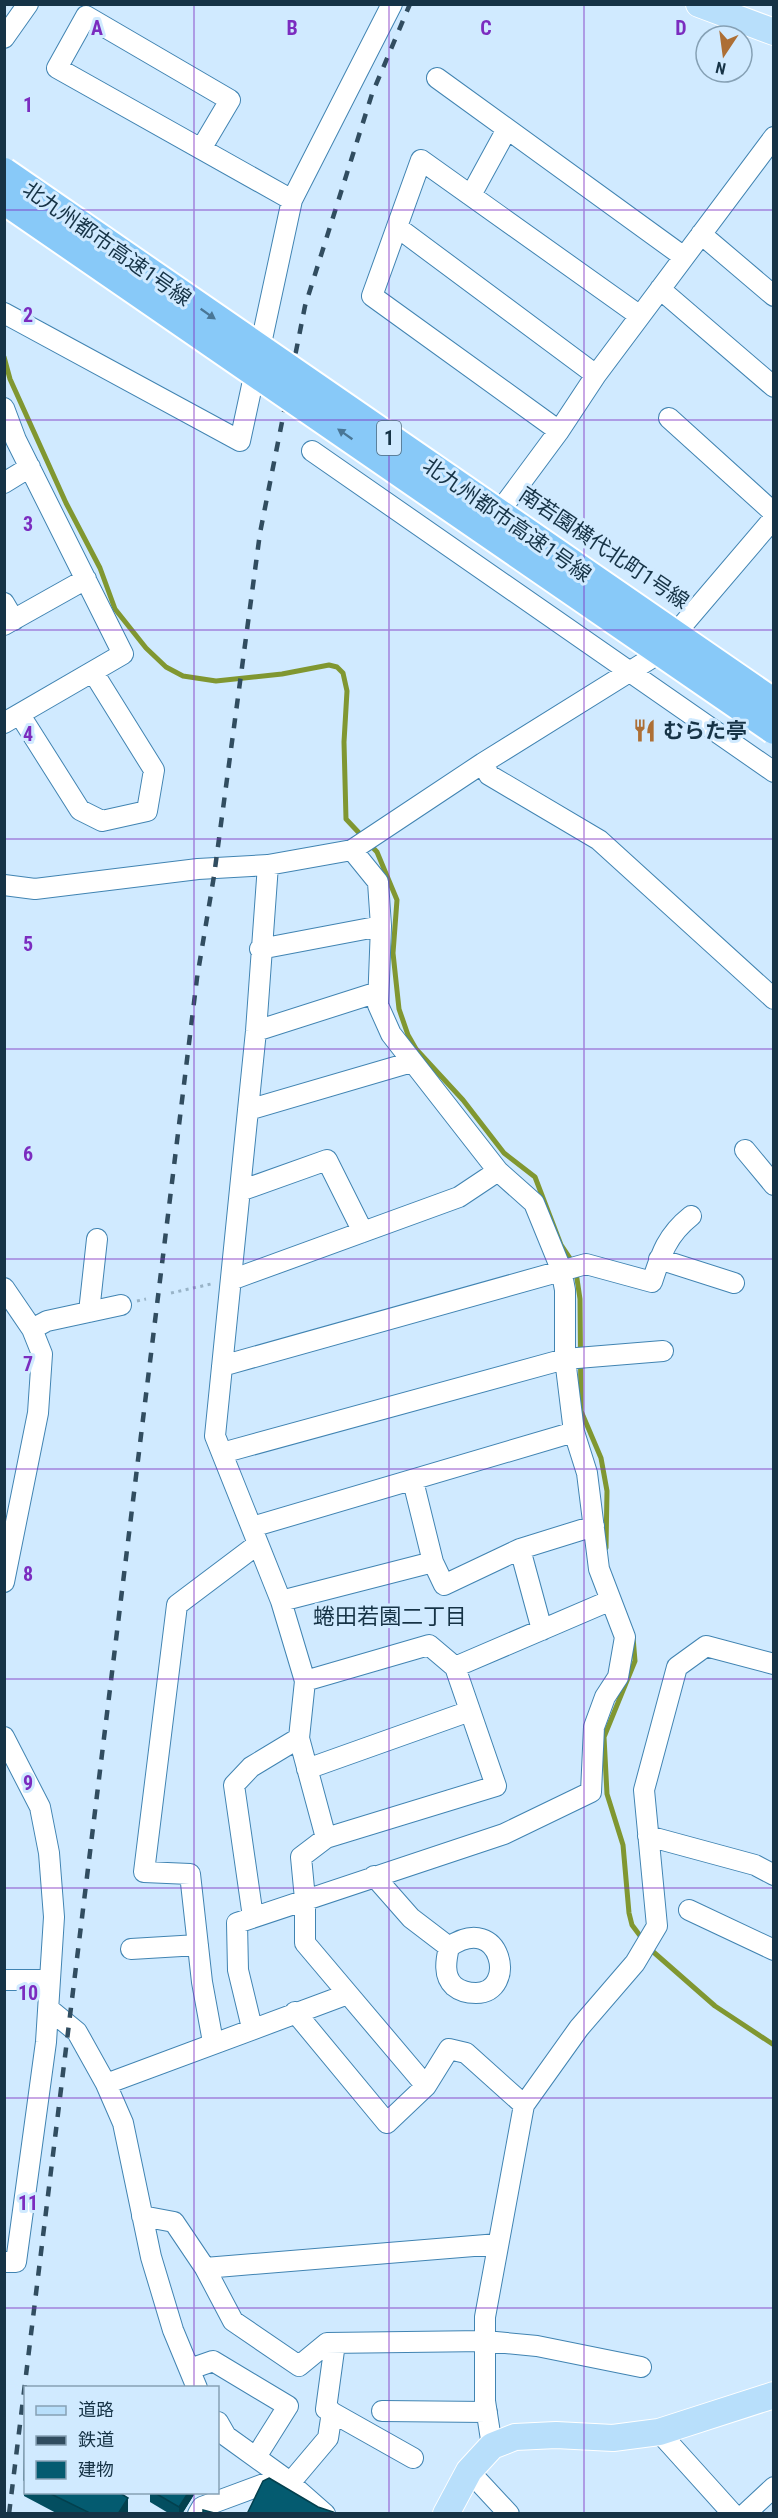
<svg xmlns="http://www.w3.org/2000/svg" width="778" height="2518" viewBox="0 0 778 2518" font-family="'Roboto Condensed','Noto Sans JP',sans-serif">
<style>
.lines{fill:none;stroke-linecap:round;stroke-linejoin:round}
.stream{stroke:#809731;stroke-width:5}
.minor-casing{stroke:#4184b2;stroke-width:22}
.major-casing{stroke:#fff;stroke-width:28}
.path{stroke:#98b3c7;stroke-width:3;stroke-dasharray:3 4.5;stroke-linecap:butt}
.minor{stroke:#fff;stroke-width:20}
.major{stroke:#b8dffb;stroke-width:26}
.rail{stroke:#314d60;stroke-width:4.5;stroke-dasharray:10 10;stroke-linecap:butt}
.highway-bridge-casing{stroke:#fff;stroke-width:32;stroke-linecap:butt}
.highway-bridge{stroke:#88c9f8;stroke-width:28}
.wall{fill:#034e60}
.shaded-wall{fill:#03404e}
.building{fill:#045b70;stroke:#03404e;stroke-width:1.5}
.oneway{fill:#497696}
.grid{fill:none;stroke:#7b2cbf;stroke-width:1.5;stroke-opacity:0.55}
.labels{text-anchor:middle;stroke-width:6;stroke-linejoin:round;paint-order:stroke}
.shield{fill:#d0eaff;stroke:#4e6a7e;stroke-width:1.5}
.shield-label{font-size:20px;font-weight:bold;fill:#163346}
.street-label{font-size:21px;fill:#163346;stroke:#d0eaff}
.poi-label{font-size:21px;font-weight:bold;fill:#163346;stroke:#d0eaff;text-anchor:start}
.neighbourhood-label{font-size:22px;fill:#163346;stroke:#d0eaff}
.grid-label{font-size:20px;text-anchor:middle;font-weight:bold;fill:#7b2cbf;stroke:#d0eaff;stroke-width:6;stroke-linejoin:round;paint-order:stroke}
</style>
<rect width="100%" height="100%" fill="#d0eaff"/>
<g class="lines">
<path class="stream" d="M4,357l6,22 56,124 34,65 15,41 31,39 20,19 17,9 33,5 66,-7 47,-9 8,2 6,6 4,18 -3,51 2,77 31,33 20,48 -4,53 6,56 9,26 8,14 47,51 41,53 31,24 26,68 12,18
M576,1272l4,27 1,112 20,47 6,33 -1,57
M633,1637l2,24 -31,76 3,57 16,51 6,68 3,12 12,16
M650,1949l65,57 59,39"/>
<defs>
<path id="minor" d="M4,38l24,-34
M437,78l247,179
M201,149l29,-49 -144,-84 -29,52 235,132
M471,195l36,-66
M397,227l199,148
M701,234l73,62
M660,289l114,98
M4,313l236,128 52,-241 100,-196
M4,408l12,32 107,214 -119,69
M669,418l105,95
M559,431l-187,-135 49,-136 219,156
M312,451l462,321
M4,483l26,-16
M502,508l57,-77 37,-56 178,-238
M4,603l10,17
M4,625l82,-46
M20,715l60,95 22,11 45,-10 7,-41 -61,-98
M483,763l6,12 110,65 175,159
M268,865l-12,166 -41,405 66,165 24,80 -6,57 27,100 -25,19 4,42v44l121,143 23,-37 17,4 58,52
M4,885l31,4 163,-20 70,-4 84,-15 131,-87 175,-109 116,-136
M260,949l121,-23
M256,1031l122,-39
M248,1110l164,-48
M745,1150l29,35
M240,1191l87,-31 36,72
M659,1259l75,24
M231,1280l228,-83 39,-26
M4,1288l28,41 10,25 -4,59 -34,169
M89,1312l8,-73
M32,1329l15,-8 74,-16
M222,1366l364,-102 66,18c9,-28 15,-47 39,-66
M222,1453l343,-94 98,-8
M413,1481l20,81 11,23 76,-36 74,-23
M252,1527l322,-95
M520,1549l22,81
M281,1601l152,-39
M305,1681l124,-36 26,22 154,-66
M4,1737l36,70 9,46 5,64 -8,125 -30,220h-12
M307,1769l163,-58
M648,1836l107,29 19,10
M326,1838l170,-52 -41,-119
M374,1876l37,42 38,29c53,-36 69,46 27,46 -7,0 -16,-2 -22,-7 -11,-10 -8,-26 -5,-39
M689,1910l85,40
M253,1917l-19,-132 17,-18 48,-29
M131,1949l67,-4
M4,1980h45
M49,2009l28,23 29,52 17,39 28,134 22,73 24,58
M295,2012l92,111 39,-37
M252,2028l-14,-58 -1,-47 267,-89 87,-42 3,-65 11,-30 13,-20 7,-40 -26,-68 -12,-96 -13,-41 -9,-73v-69l-4,-21 -27,-66 -36,-32 -107,-137 -13,-29 3,-79 -3,-44 -26,-32
M213,2042l-11,-60 -12,-108 -46,-2 33,-267 81,-61
M106,2084l242,-90
M142,2216l32,6 31,46 293,-24
M205,2268l28,53 66,45 28,-23 158,-2 52,5 104,21
M335,2343l-9,66 87,49
M190,2369l23,-8 75,45 -32,51
M382,2411l105,1
M218,2422l8,14 57,41 42,37
M659,2432l74,82
M492,2446l-7,-45v-84l39,-212 55,-77 56,-65 22,-37 -13,-136 33,-123 29,-21 68,18
M469,2471l40,43
M290,2483l38,-45 4,-26
M198,2514l4,-7 81,-30
M745,2514l29,-27"/>
<path id="major" d="M699,4l75,28
M446,2514l23,-43 23,-25 23,-9 41,-2 57,3 46,-6 115,-37"/>
</defs>
<use href="#minor" class="minor-casing"/>
<use href="#major" class="major-casing"/>
<path class="path" d="M171,1293l40,-9
M137,1301l9,-2"/>
<use href="#minor" class="minor"/>
<use href="#major" class="major"/>
<path class="rail" d="M9,2514l188,-1536 17,-102 46,-343 45,-227 67,-212 38,-90"/>
<defs>
<path id="highway-bridge" d="M4,172l770,531
M4,200l770,530"/>
</defs>
<use href="#highway-bridge" class="highway-bridge-casing"/>
<use href="#highway-bridge" class="highway-bridge"/>
</g>
<path class="wall" d="M25,2415l1,78h94l8,21h-70l-34,-18z
M150,2493h45l-13,21h-12l-20,-12z"/>
<path class="shaded-wall" d="M188,2493h7l-13,21h-3v-7z
M128,2498v16h-10z"/>
<path class="building" d="M25,2415h1v65h-2z
M269,2478l49,29 15,5 -1,2h-85l16,-33z
M49,2493h71l8,5 -10,16h-31l1,-2z
M155,2493h33l-9,14z
M203,2510l15,4h-15z"/>
<defs><path id="oneway-solid" d="M-6-.8H1V-3.2L6.5 0L1 3.2V.8H-6Z" transform="scale(1.5)"/></defs>
<g class="oneway">
<use href="#oneway-solid" transform="translate(208 314) rotate(35)"/>
<use href="#oneway-solid" transform="translate(345 434) rotate(-145)"/>
</g>
<path class="grid" d="M194,4v2384M389,4v2510M584,4v2510M4,210h770M4,420h770M4,630h770M4,839h770M4,1049h770M4,1259h770M4,1469h770M4,1679h770M4,1888h770M4,2098h770M4,2308h770M194,2492v22"/>
<defs>
<symbol id="restaurant-bare" viewBox="-9 -9 18 18"><path d="M-5-6h1v4h1v-4h1v4h1v-4h1v5L-1.5 .5V6h-2V.5L-5-1ZM5-6V6H3V1.5H1.5Q1.5-4 5-6Z" fill="#ad6f35" stroke="#d0eaff" stroke-width="2.5" paint-order="stroke"/></symbol>
</defs>
<g fill-rule="evenodd">
<use href="#restaurant-bare" x="628" y="714" width="33" height="33"/>
</g>
<g class="labels">
<rect class="shield" x="377" y="421" width="24" height="34" rx="4.5"/>
<g class="shield-label">
<text x="389" y="445">1</text>
</g>
<g class="street-label">
<text transform="translate(107 244) rotate(35)" y="7">北九州都市高速1号線</text>
<text transform="translate(507 520) rotate(35)" y="7">北九州都市高速1号線</text>
<text transform="translate(604 548) rotate(34)" y="7">南若園横代北町1号線</text>
</g>
<g class="poi-label">
<text x="663" y="738">むらた亭</text>
</g>
<g class="neighbourhood-label">
<text x="390" y="1624">蜷田若園二丁目</text>
</g>
</g>
<g class="grid-label">
<text x="97" y="35">A</text>
<text x="292" y="35">B</text>
<text x="486" y="35">C</text>
<text x="681" y="35">D</text>
<text x="28" y="112">1</text>
<text x="28" y="322">2</text>
<text x="28" y="531">3</text>
<text x="28" y="741">4</text>
<text x="28" y="951">5</text>
<text x="28" y="1161">6</text>
<text x="28" y="1371">7</text>
<text x="28" y="1581">8</text>
<text x="28" y="1790">9</text>
<text x="28" y="2000">10</text>
<text x="28" y="2210">11</text>
</g>
<rect width="778" height="2518" fill="none" stroke="#163346" stroke-width="12"/>
<rect x="24" y="2386" width="195" height="108" fill="#d0eaff" stroke="#86a1b5" stroke-width="1.5"/>
<rect x="36" y="2406" width="30" height="9" fill="#b8dffb" stroke="#86a1b5" stroke-width="1.5"/>
<text x="78" y="2416" font-size="18" fill="#163346">道路</text>
<rect x="36" y="2436" width="30" height="9" fill="#314d60" stroke="#86a1b5" stroke-width="1.5"/>
<text x="78" y="2446" font-size="18" fill="#163346">鉄道</text>
<rect x="36" y="2461" width="30" height="18" fill="#045b70" stroke="#86a1b5" stroke-width="1.5"/>
<text x="78" y="2476" font-size="18" fill="#163346">建物</text>
<g transform="translate(724 54) rotate(193)"><circle r="28" fill="#d0eaff" stroke="#86a1b5" stroke-width="1.5"/>
<path d="M0-4.5L10 22L0 15L-10 22Z" fill="#ad6f35"/>
<text y="-9" font-size="16" font-weight="bold" text-anchor="middle" fill="#163346">N</text>
</g>
</svg>
